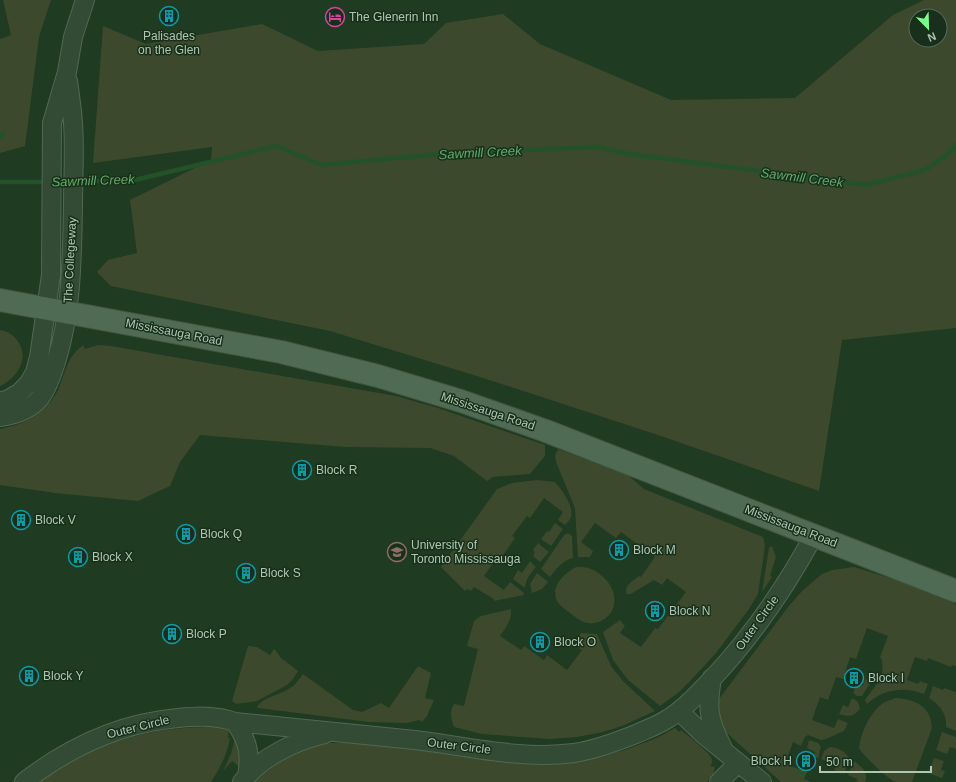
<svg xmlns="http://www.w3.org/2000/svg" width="956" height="782" viewBox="0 0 956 782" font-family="Helvetica,sans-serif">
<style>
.green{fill:#3d492c;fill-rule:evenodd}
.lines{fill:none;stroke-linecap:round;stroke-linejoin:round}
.stream{stroke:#245228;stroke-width:4.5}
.minor-casing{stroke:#506953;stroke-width:20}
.major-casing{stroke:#3f5741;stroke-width:24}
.minor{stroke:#334b35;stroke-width:18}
.major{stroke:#506b53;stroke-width:22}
.labels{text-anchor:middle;stroke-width:3;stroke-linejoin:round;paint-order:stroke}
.poi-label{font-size:12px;fill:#adc7b1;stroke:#18301b;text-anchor:start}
.street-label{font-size:12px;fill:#adc7b1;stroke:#18301b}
.water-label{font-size:13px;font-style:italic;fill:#63aa68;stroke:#18301b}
</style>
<rect width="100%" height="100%" fill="#1f3b21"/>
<path class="green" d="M3,0h48l-12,37 -14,109 -25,7v-114l11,-4z
M924,0h32v328l-114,12 -23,151 -161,-56 -178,-58 -150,-46 -219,-45 -14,-14 11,-12 29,-7 -7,-53 81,-40 1,-13 -119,16 10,-137 43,18 116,-20 56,27 106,-7 22,-21 57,-9 37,30 131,56 124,-2 98,-83zM916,16h24v24h-24z
M0,330c7,1 12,4 16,9 15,17 2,39 -16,47z
M83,345l2,4 13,-4 13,1 285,50 42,12 107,37v11l-15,18 -37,3 -6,4 -33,-25 -24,-8 -85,-1 -145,-12 -20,27 -10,24 -32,15 -83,-8 -55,-8v-56c23,-4 47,-16 58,-39 8,-18 8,-32 25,-45z
M558,449l65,24 6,3 15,13 119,48 2,9 -7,48 -9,15 -33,44 -23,25 -15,15 -18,13 -32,-26 -15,-20 -10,-28 17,-12 5,6 -5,7 21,14 14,-19 3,1 28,-37 -19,-14 -5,7 -8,-5 -23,14h-4c-4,-8 6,-13 12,-18l2,1 14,-20 -34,-25 -5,6 -21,-15 -14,19 12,9 -3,6h-12l-3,-49 -19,-46 -1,-6z
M537,480l18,2c7,8 19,24 16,35 -1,3 -4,6 -6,8l-7,-5 5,-8 -19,-14 -14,20 -3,-2 -15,20 3,2 -14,20 -3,-2 -14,20 20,14 6,-8 13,10 1,3 -30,6v-2l-20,-12 -3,4 -4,-2 -2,2 -24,-24 56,-78 15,-6z
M555,523l8,6 -12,17 -10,-7 6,-8 2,1z
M568,533l4,3 1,22c-11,3 -16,10 -23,19l-9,-8 23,-34z
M538,543l11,9 -9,10 -7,-6 2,-4 -2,-2z
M772,546l4,11 -6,19 2,1 -10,15 6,-38 1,-6z
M530,561l6,6c-6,7 -10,12 -11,21l-12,-9 5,-9 4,3z
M576,567c5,0 11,0 15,2 16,7 29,24 21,42 -3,5 -7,8 -11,10 -12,6 -21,0 -31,-8 -4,-3 -10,-7 -13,-12 -7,-15 8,-28 19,-34z
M854,567l42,13 60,24v62l-4,-1 -1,2 -23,-9 -1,3 -12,-4 -8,23 11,4 2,-3 8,3 -4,10c-20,-8 -41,-5 -57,10l-2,-4c4,-6 17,-21 17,-28 1,-3 0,-8 0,-12l-2,-3 8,-21 -21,-8 -11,31 -6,-2 -7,22 -7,-2 -8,23 -8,-3 -8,23 22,8 4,-9 10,4 -4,8 -18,8 -5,1 -13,-5 -3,2 -4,9 -8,-4 -8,22 22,8 -3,7 7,3h-30l-63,-57 -3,-12 4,-14 69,-92 14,-16 20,-17 10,-4z
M537,573l11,9 -6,7 -10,4 -2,-9z
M511,609c1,11 -5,18 -11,27l21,14 3,-4 20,14 3,-5 20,15 15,-20 -9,-6 8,-11 16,1 14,32 11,14 33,31 -33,15 -19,6 -26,5 -27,2 -68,-5 -28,-7c-3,-9 -5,-14 0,-23l10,2 14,-57 -11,-3 7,-25 7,-5z
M248,646l9,1 13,8 4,-6 2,2 5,7 17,13 -5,8 -6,6 -30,16 -21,3 -4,-3z
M418,666l13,7 -6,25 9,2 -7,16 -5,6 -3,-2 -12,3 -38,-1 -111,-14 -1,-1c6,-10 23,-12 33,-19 6,-3 9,-9 13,-14l50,36 9,2 19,-9 8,5z
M865,679l6,3 -9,14h-5l-4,-3 4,-9 6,2z
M933,686l10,4 1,-2 12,4v39l-10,-4c1,-13 -6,-22 -17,-29z
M852,698l6,4 2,7c-7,8 -11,8 -21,5l4,-9 5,2z
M895,698c20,1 36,8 37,30l-20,54c-4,0 -11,0 -16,0 -9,-3 -32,-26 -37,-34 2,-17 11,-35 24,-45 3,-2 9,-3 12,-5z
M221,727l8,3 -1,8h2c-3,17 -10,30 -19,44h-171c36,-29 90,-49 135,-53 15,-2 31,-2 46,-2z
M675,728l4,4 2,-2c6,5 30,23 31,30 1,1 -1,5 -1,6l4,1 -2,8 -6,7h-453l28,-23 28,-11 20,-5h43l176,21 43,-5 33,-9 32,-12z
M942,732l14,5v12l-6,-2 -3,7 -11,-4z
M235,738l5,6v23l-8,-6 -9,10 8,-17z
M809,740l9,3 3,4 -3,11 -5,-2 2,-4 -8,-4z
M830,747c8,1 14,3 19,11l-5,16 -10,-4 2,-5 -15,-6 3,-8z
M934,758l10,3 -3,9 4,1 -3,7 -14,-5z
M854,761c7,5 15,11 11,21h-9l1,-3 -9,-4z"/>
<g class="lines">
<path class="stream" d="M0,138l3,-4
M78,181h53l145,-35 46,19 128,-12 148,-6 31,7 237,31 59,-15 23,-16 8,-9
M0,182h48"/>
<defs>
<path id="minor" d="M0,401l7,-1 12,-7 10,-10 6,-11 4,-15 12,-82 1,-152 15,-51 6,-35 12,-37
M0,417c15,-2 30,-7 40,-19 8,-11 12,-23 16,-36 16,-51 16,-104 17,-157 0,-27 2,-55 0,-82 -1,-14 -3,-28 -5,-42
M712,678c-5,30 -4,41 10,68
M679,711l25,24 58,47
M235,722c13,19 16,32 12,54
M24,782c45,-35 96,-59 154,-64 19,-2 39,-3 57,4 60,6 120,12 180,18 51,6 107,20 159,13 21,-3 42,-11 62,-19 11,-5 23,-9 33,-16 17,-10 30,-26 43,-39 40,-43 74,-92 102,-144
M242,782c19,-25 53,-41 83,-48
M719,782l19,-19"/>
<path id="major" d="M0,300l281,52 97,24 83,25 85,30 410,160"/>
</defs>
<use href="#minor" class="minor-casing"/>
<use href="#major" class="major-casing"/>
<use href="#minor" class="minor"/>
<use href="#major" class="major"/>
</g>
<defs>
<symbol id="building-ring" viewBox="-11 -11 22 22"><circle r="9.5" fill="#18301b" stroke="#0f9aa8" stroke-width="1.5"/><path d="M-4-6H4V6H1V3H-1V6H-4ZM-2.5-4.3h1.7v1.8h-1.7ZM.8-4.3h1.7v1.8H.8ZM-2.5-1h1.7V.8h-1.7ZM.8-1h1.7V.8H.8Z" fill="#0f9aa8"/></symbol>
<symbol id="hotel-ring" viewBox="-11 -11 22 22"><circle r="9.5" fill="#18301b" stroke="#d1479c" stroke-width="1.5"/><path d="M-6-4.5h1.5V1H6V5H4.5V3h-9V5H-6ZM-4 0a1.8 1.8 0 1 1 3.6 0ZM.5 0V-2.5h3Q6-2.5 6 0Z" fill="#d1479c"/></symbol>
<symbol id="university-ring" viewBox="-11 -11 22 22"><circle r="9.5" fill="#18301b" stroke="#8d6e63" stroke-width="1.5"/><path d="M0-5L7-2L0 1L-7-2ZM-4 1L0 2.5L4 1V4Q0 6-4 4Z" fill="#8d6e63"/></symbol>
</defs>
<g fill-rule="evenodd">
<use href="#building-ring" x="158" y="5" width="22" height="22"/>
<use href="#hotel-ring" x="324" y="6" width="22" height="22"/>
<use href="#building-ring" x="291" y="459" width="22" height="22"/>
<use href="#building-ring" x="10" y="509" width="22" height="22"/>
<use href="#building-ring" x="175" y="523" width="22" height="22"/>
<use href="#building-ring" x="608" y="539" width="22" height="22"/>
<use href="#university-ring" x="386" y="541" width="22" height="22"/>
<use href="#building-ring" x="67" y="546" width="22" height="22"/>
<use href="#building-ring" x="235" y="562" width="22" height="22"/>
<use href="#building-ring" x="644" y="600" width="22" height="22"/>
<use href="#building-ring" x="161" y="623" width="22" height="22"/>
<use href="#building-ring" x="529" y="631" width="22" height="22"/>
<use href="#building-ring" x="18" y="665" width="22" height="22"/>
<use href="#building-ring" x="843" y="667" width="22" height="22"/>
<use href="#building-ring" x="795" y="750" width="22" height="22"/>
</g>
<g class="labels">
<g class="poi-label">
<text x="349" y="21">The Glenerin Inn</text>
<text x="169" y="40" text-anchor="middle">Palisades<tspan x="169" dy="14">on the Glen</tspan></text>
<text x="316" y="474">Block R</text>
<text x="35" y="524">Block V</text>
<text x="200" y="538">Block Q</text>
<text x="411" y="549">University of<tspan x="411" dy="14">Toronto Mississauga</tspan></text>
<text x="633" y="554">Block M</text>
<text x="92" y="561">Block X</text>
<text x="260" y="577">Block S</text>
<text x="669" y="615">Block N</text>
<text x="186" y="638">Block P</text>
<text x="554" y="646">Block O</text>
<text x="43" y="680">Block Y</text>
<text x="868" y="682">Block I</text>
<text x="792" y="765" text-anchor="end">Block H</text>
</g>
<g class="street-label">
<text transform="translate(70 260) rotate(-87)" y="4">The Collegeway</text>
<text transform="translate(174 332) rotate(11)" y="4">Mississauga Road</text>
<text transform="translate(488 411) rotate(18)" y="4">Mississauga Road</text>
<text transform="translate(791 526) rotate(21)" y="4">Mississauga Road</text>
<text transform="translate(757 623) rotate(-54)" y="4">Outer Circle</text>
<text transform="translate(138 727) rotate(-14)" y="4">Outer Circle</text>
<text transform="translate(459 746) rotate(7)" y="4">Outer Circle</text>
</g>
<g class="water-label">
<text transform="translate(480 152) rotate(-3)" y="5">Sawmill Creek</text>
<text transform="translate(802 177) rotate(7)" y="5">Sawmill Creek</text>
<text transform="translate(93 180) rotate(-2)" y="5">Sawmill Creek</text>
</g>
</g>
<g transform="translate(928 28) rotate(157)"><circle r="19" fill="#18301b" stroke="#546c57"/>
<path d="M0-3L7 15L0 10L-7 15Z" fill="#7bff8b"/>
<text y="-6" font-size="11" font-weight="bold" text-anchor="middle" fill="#adc7b1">N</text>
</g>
<path d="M820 766v6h111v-6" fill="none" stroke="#adc7b1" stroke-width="2"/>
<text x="826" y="766" font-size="12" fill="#adc7b1" stroke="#18301b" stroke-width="3" paint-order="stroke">50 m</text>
</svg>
